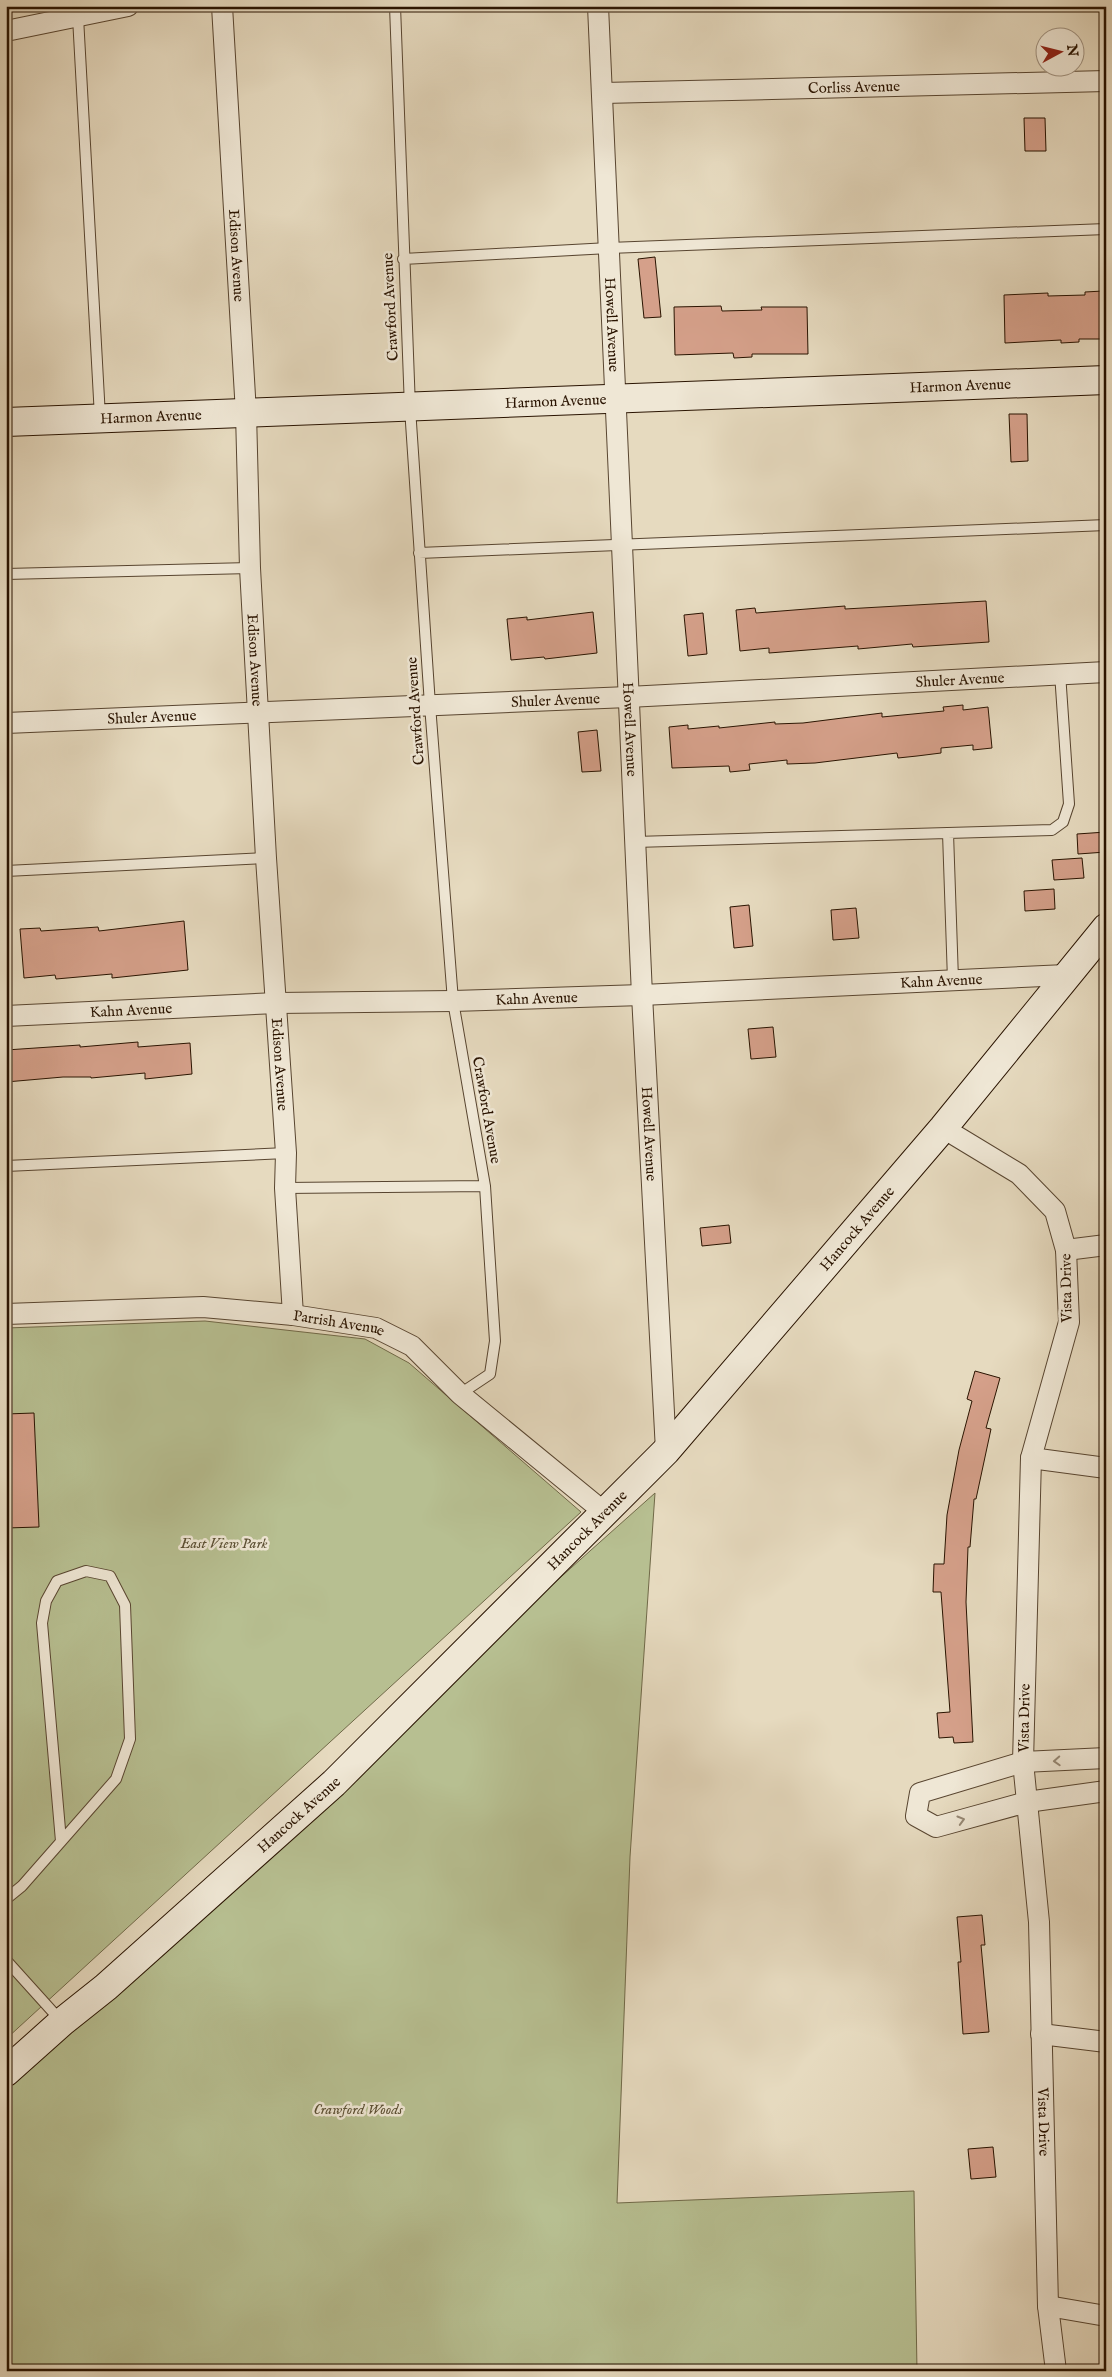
<svg xmlns="http://www.w3.org/2000/svg" width="1112" height="2377" viewBox="0 0 1112 2377" font-family="'IM FELL English',serif">
<style>
.green{fill:#b7bf91;stroke:#706948}
.building{fill:#d5a08a;stroke:#291300}
.lines{fill:none;stroke-linecap:round;stroke-linejoin:round}
.lane-casing{stroke:#584530;stroke-width:12}
.street-casing{stroke:#584530;stroke-width:22}
.secondary-casing{stroke:#291300;stroke-width:30}
.lane{stroke:#efe7d5;stroke-width:10}
.street{stroke:#efe7d5;stroke-width:20}
.secondary{stroke:#efe7d5;stroke-width:28}
.oneway{stroke:#968875}
.labels{text-anchor:middle;stroke-width:5;stroke-linejoin:round;paint-order:stroke}
.street-label{font-size:15px;fill:#291300;stroke:#efe7d5}
.park-label{font-size:15px;font-style:italic;fill:#5b4f33;stroke:#efe7d5}
</style>
<rect width="100%" height="100%" fill="#e6dabf"/>
<filter id="stains"><feTurbulence type="fractalNoise" baseFrequency=".004" numOctaves="4"/><feColorMatrix values="0 0 0 0 .2 0 0 0 0 .09 0 0 0 0 .02 0 0 0 .5 -.17"/></filter>
<radialGradient id="worn" r=".72"><stop offset=".6" stop-color="#630" stop-opacity="0"/><stop offset="1" stop-color="#630" stop-opacity=".3"/></radialGradient>
<path class="green" d="M205,1321l160,18 44,24 172,149 -575,527v-711z
M655,1493l-25,364 -13,346 297,-12 3,180h-911v-299z"/>
<path class="building" d="M1024,118h21l1,33h-21z
M655,257l6,60 -17,1 -6,-59z
M1103,291l2,48h-26v3l-18,1v-3l-56,3 -1,-48 44,-2v3l37,-1v-3z
M721,306l1,5 40,-1 -1,-3h46l1,47h-56v3l-18,1 -1,-5 -58,2 -1,-48z
M1009,414h18l1,47 -17,1z
M986,601l3,41 -76,5 -1,-3 -54,5v-3l-89,7v-5l-29,3 -4,-41 19,-2 1,5 89,-7v3z
M593,612l4,41 -52,6 -1,-2 -33,3 -4,-41 20,-2v3z
M703,613l4,41 -19,2 -4,-41z
M963,705v5l25,-3 4,41 -19,2v-5l-32,3v5l-24,3 -19,2 -1,-5 -82,10 -28,1v-4l-38,4 1,6 -20,2 -1,-6 -57,2 -3,-41 19,-2v4l31,-3v2l56,-6v2l28,-1 79,-10v4l62,-6 -1,-4z
M597,730l4,41 -19,1 -4,-40z
M1106,832v20l-28,2 -1,-20z
M1082,858l2,20 -30,2 -2,-20z
M1054,889l1,20 -30,2 -1,-20z
M749,905l4,41 -19,2 -4,-41z
M856,908l3,30 -26,2 -2,-30z
M184,921l4,49 -76,8v-4l-56,5 -1,-4 -31,3 -4,-49 20,-1 1,3 57,-4 1,4z
M773,1027l3,30 -25,2 -3,-30z
M138,1042v5l52,-4 2,31 -47,5v-6l-54,5v-1h-28l-57,5v-32l74,-5v2z
M729,1225l2,18 -29,3 -2,-18z
M975,1371l25,7 -14,50 5,1 -15,70h-2l-4,48h-2l-2,55 7,140 -19,1 -1,-6 -14,1 -2,-25 13,-1 -9,-120h-8l1,-28h10l3,-49 12,-65 13,-49 -5,-2z
M34,1413l5,114 -33,1v-114z
M982,1915l3,30h-4l8,87 -26,2 -5,-72h3l-4,-45z
M993,2147l3,30 -25,2 -3,-30z"/>
<g class="lines">
<defs>
<path id="lane" d="M395,6l15,402 20,297 23,296 32,185 10,155 -5,33 -30,20
M78,17l22,400
M403,259l206,-11 497,-19
M419,553l687,-28
M6,574l244,-6
M948,833l5,147
M635,842l417,-12 11,-8 6,-18 -9,-131
M6,871l260,-13
M6,1166l280,-13
M285,1188l200,-2
M6,1899l16,-13 94,-107 14,-40 -5,-134 -15,-29 -24,-5 -29,10 -11,20 -4,22 19,218
M6,1960l55,61"/>
<g id="street">
<path id="s1" d="M222,6l24,407 4,155 16,290 20,295 -1,35 8,127"/>
<path id="s2" d="M598,6l44,989 24,456"/>
<path d="M6,31l122,-25"/>
<path id="s3" d="M603,93l503,-12"/>
<path id="s4" d="M6,723l622,-26 478,-25"/>
<path id="s5" d="M6,1016l271,-13 176,-2 189,-6 424,-20"/>
<path id="s6" d="M943,1128l76,46 36,37 11,39 3,72 -38,136 -8,304 16,160 9,384 8,65"/>
<path d="M1066,1250l40,-5"/>
<path id="s7" d="M6,1314l197,-7 90,8 83,13 36,18 48,48 144,118"/>
<path d="M1031,1458l75,10"/>
<path d="M1106,1758l-83,4 -103,31 -4,23 20,11 91,-25 79,-11"/>
<path d="M1041,2034l65,8"/>
<path d="M1048,2306l58,10"/>
</g>
<g id="secondary">
<path id="s8" d="M6,422l1100,-42"/>
<path id="s9" d="M6,2072l56,-50 44,-35 228,-204 332,-332 277,-323 163,-200"/>
</g>
</defs>
<use href="#lane" class="lane-casing"/>
<use href="#street" class="street-casing"/>
<use href="#secondary" class="secondary-casing"/>
<use href="#lane" class="lane"/>
<use href="#street" class="street"/>
<use href="#secondary" class="secondary"/>
</g>
<defs><path id="oneway-chevron" d="M-2-3.5L2.5 0L-2 3.5" fill="none" stroke-width="1.6" stroke-linecap="round" stroke-linejoin="round" transform="scale(1.25)"/></defs>
<g class="oneway">
<use href="#oneway-chevron" transform="translate(1057 1761) rotate(177)"/>
<use href="#oneway-chevron" transform="translate(961 1820) rotate(-16)"/>
</g>
<g class="labels">
<g class="street-label">
<text dy="5" stroke="none"><textPath href="#s3" startOffset="251">Corliss Avenue</textPath></text>
<text dy="5" stroke="none"><textPath href="#s1" startOffset="250">Edison Avenue</textPath></text>
<text transform="translate(390 307) rotate(-93)" y="5">Crawford Avenue</text>
<text dy="5" stroke="none"><textPath href="#s2" startOffset="319">Howell Avenue</textPath></text>
<text dy="5" stroke="none"><textPath href="#s8" startOffset="955">Harmon Avenue</textPath></text>
<text dy="5" stroke="none"><textPath href="#s8" startOffset="550">Harmon Avenue</textPath></text>
<text dy="5" stroke="none"><textPath href="#s8" startOffset="145">Harmon Avenue</textPath></text>
<text dy="5" stroke="none"><textPath href="#s1" startOffset="655">Edison Avenue</textPath></text>
<text dy="5" stroke="none"><textPath href="#s4" startOffset="955">Shuler Avenue</textPath></text>
<text dy="5" stroke="none"><textPath href="#s4" startOffset="550">Shuler Avenue</textPath></text>
<text transform="translate(415 711) rotate(-94)" y="5">Crawford Avenue</text>
<text dy="5" stroke="none"><textPath href="#s4" startOffset="146">Shuler Avenue</textPath></text>
<text dy="5" stroke="none"><textPath href="#s2" startOffset="724">Howell Avenue</textPath></text>
<text dy="5" stroke="none"><textPath href="#s5" startOffset="936">Kahn Avenue</textPath></text>
<text dy="5" stroke="none"><textPath href="#s5" startOffset="531">Kahn Avenue</textPath></text>
<text dy="5" stroke="none"><textPath href="#s5" startOffset="125">Kahn Avenue</textPath></text>
<text dy="5" stroke="none"><textPath href="#s1" startOffset="1060">Edison Avenue</textPath></text>
<text transform="translate(487 1110) rotate(80)" y="5">Crawford Avenue</text>
<text dy="5" stroke="none"><textPath href="#s2" startOffset="1129">Howell Avenue</textPath></text>
<text dy="5" stroke="none"><textPath href="#s9" startOffset="1200">Hancock Avenue</textPath></text>
<text transform="translate(1066 1288) rotate(-91)" y="5">Vista Drive</text>
<text dy="5" stroke="none"><textPath href="#s7" startOffset="334">Parrish Avenue</textPath></text>
<text dy="5" stroke="none"><textPath href="#s9" startOffset="795">Hancock Avenue</textPath></text>
<text transform="translate(1024 1718) rotate(-89)" y="5">Vista Drive</text>
<text dy="5" stroke="none"><textPath href="#s9" startOffset="390">Hancock Avenue</textPath></text>
<text dy="5" stroke="none"><textPath href="#s6" startOffset="1059">Vista Drive</textPath></text>
</g>
<g class="park-label">
<text x="224" y="1548">East View Park</text>
<text x="358" y="2114">Crawford Woods</text>
</g>
</g>
<rect width="1112" height="2377" fill="none" stroke="#e6dabf" stroke-width="25"/>
<rect x="8" y="8" width="1097" height="2362" fill="none" stroke="#291300" stroke-width="2.5"/>
<rect x="12" y="12" width="1087" height="2352" fill="none" stroke="#291300"/>
<g transform="translate(1060 52) rotate(83)"><circle r="24" fill="#efe7d5" stroke="#a09280"/>
<path d="M0-4L9 19L0 12L-9 19Z" fill="#8f2418"/>
<text y="-8" font-size="14" font-weight="bold" text-anchor="middle" fill="#291300">N</text>
</g>
<rect width="100%" height="100%" filter="url(#stains)"/>
<rect width="100%" height="100%" fill="url(#worn)"/>
</svg>
